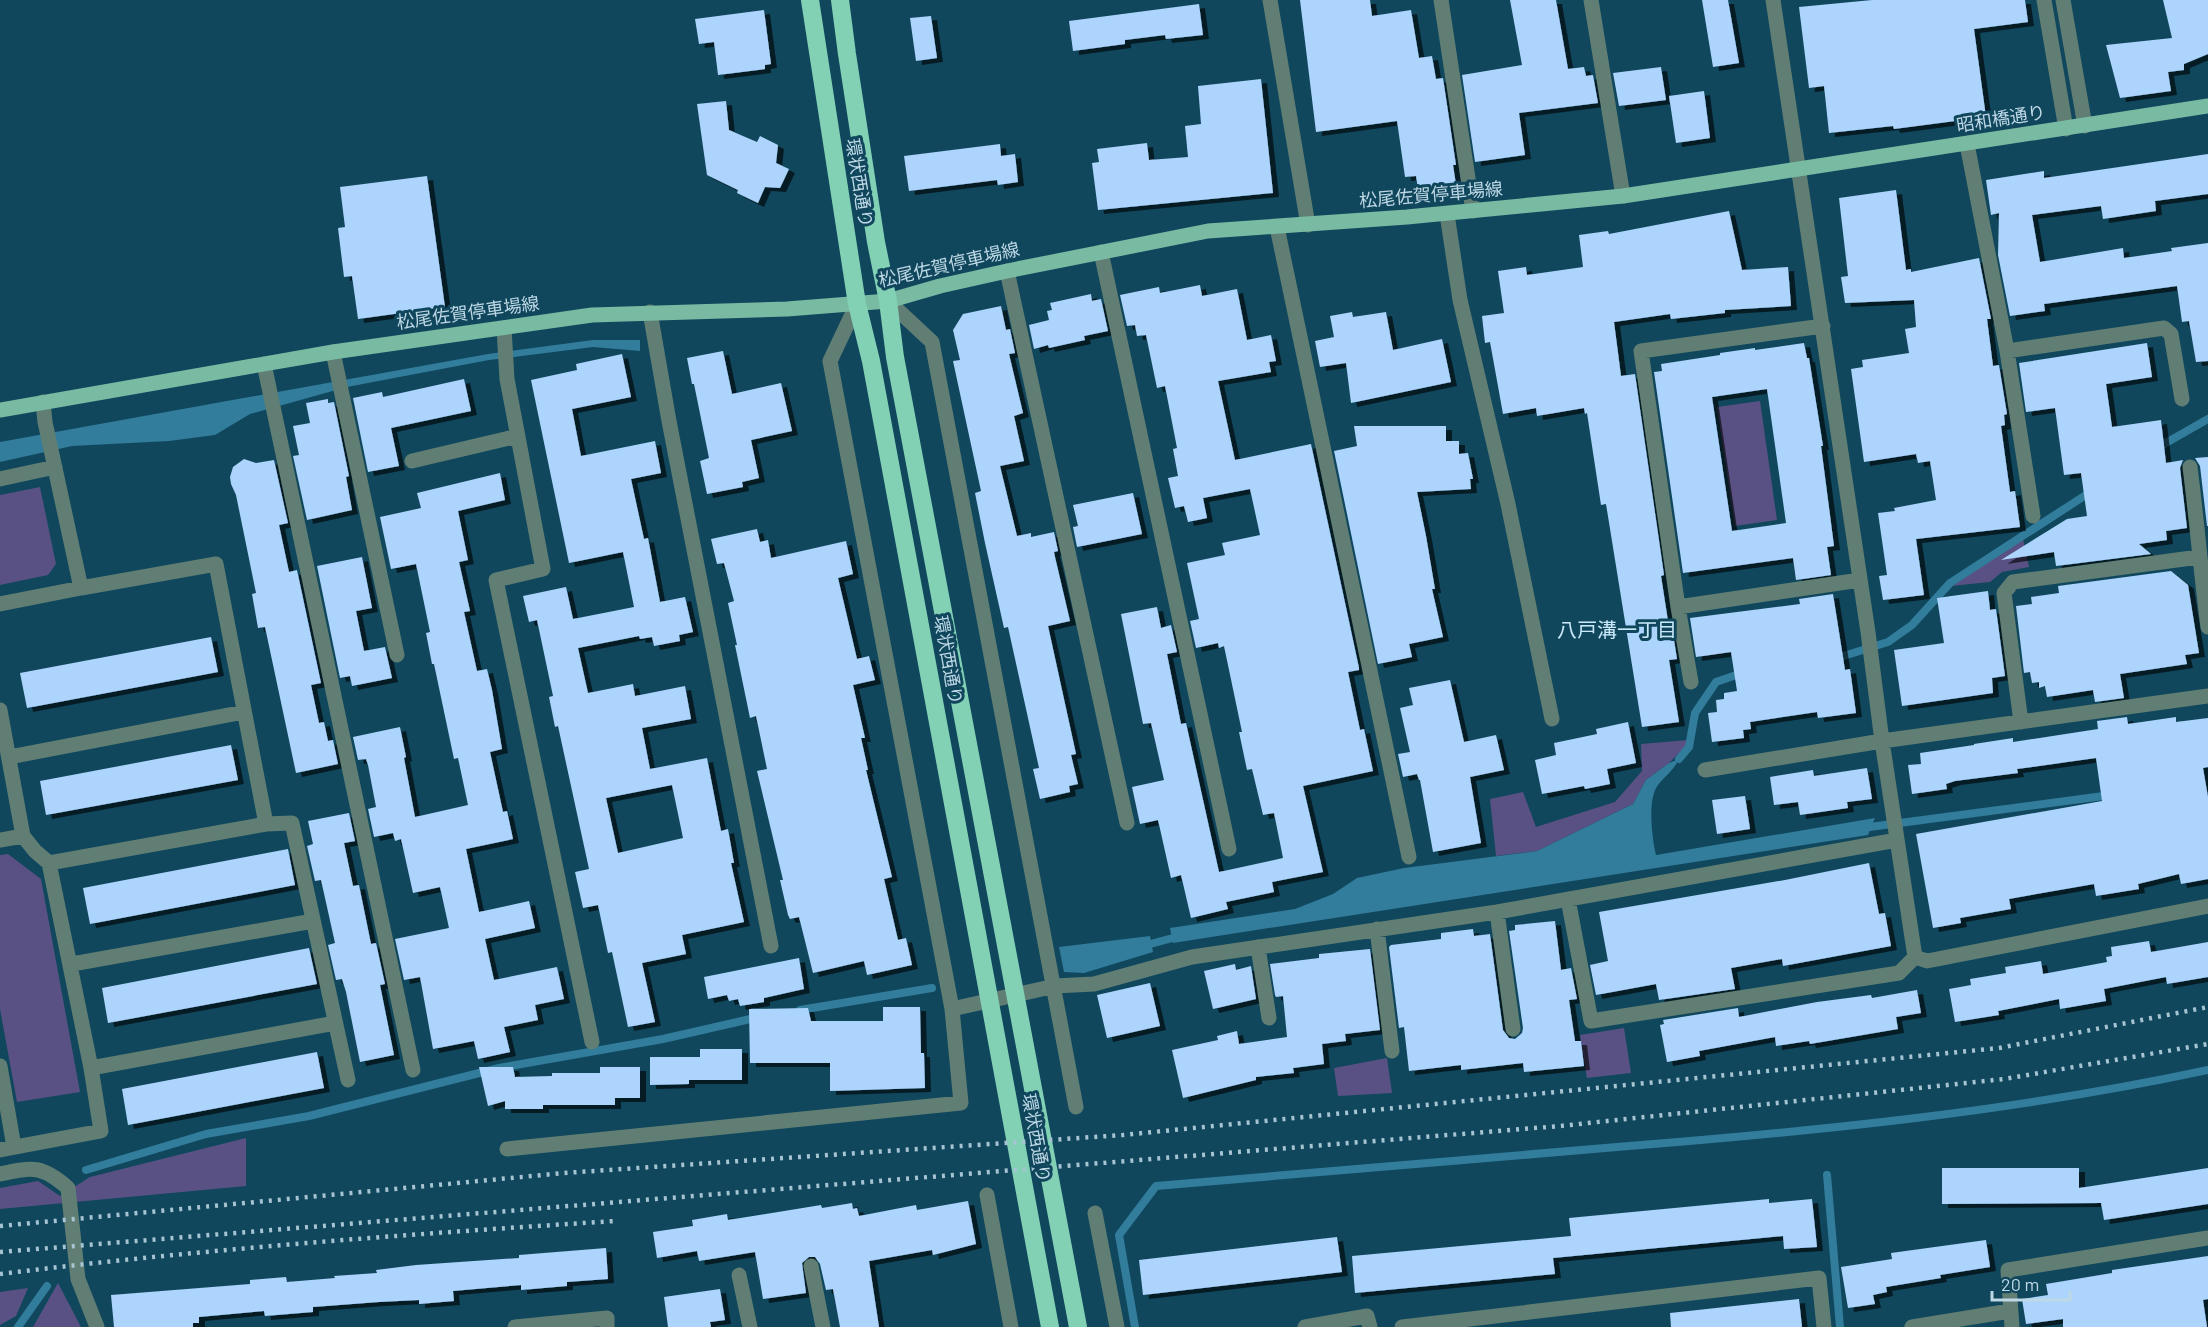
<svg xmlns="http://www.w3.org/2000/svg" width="2208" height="1327" viewBox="0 0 2208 1327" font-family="Barlow,'Noto Sans JP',sans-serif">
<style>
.green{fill:#595183}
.water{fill:#327c9c}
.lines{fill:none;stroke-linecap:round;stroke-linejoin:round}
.stream{stroke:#327c9c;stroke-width:8}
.building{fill:#add4fc;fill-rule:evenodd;filter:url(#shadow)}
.minor{stroke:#607e73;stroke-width:15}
.major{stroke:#79baa3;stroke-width:15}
.highway{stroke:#82d1b5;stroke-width:18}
.rail{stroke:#a6c4d2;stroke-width:4.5;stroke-dasharray:3 6;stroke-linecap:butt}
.labels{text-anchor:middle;stroke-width:6;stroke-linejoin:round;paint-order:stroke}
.street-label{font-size:18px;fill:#bed8e5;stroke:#10475d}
.neighbourhood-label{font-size:20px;fill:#c9e9f9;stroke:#10475d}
</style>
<defs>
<filter id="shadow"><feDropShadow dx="6" dy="4" stdDeviation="0" flood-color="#0009"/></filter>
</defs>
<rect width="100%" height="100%" fill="#10475d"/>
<path class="green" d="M1760,401l17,119 -42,6 -18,-119z
M40,487l16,77 -8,11 -48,10v-90z
M2023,539l6,28 -27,5 -12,10 -39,4z
M1688,740l-3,7 -16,16 -23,17 -13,24 -96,47 -41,5 -6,-57 33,-7 13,35 79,-25 27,-31 -1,-27z
M8,854l33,25 39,213 -63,10 -17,-93v-154z
M1624,1028l7,45 -44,5 -7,-43z
M1387,1058l5,35 -54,3 -4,-28z
M246,1138v48l-246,23v-21l38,-7 22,15 30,-19z
M58,1283l23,44h-48z
M28,1288l-12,28 -16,9v-33z"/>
<path class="water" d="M593,340h47v11l-47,-4 -104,13 -142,27 -97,27 -35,21 -46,6 -97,5 -72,16v-20l488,-88z
M1679,759c-5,11 -14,17 -21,26 -11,14 -6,53 -2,70l219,-37 -7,17 -695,108 -3,-15 125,-19 38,-15 24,-16 47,-10 133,-17 96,-47 13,-24 23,-17z
M1150,936l3,16 -69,21 -20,-1 -5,-25z"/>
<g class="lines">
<path class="stream" d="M2157,448l51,-29
M1834,659l54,-17 24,-17 38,-42 142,-92
M1679,759l10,-12 6,-34 21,-31 26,-9
M1862,828l249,-33
M1143,946l37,-10
M800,1010l132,-22
M86,1170l120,-36 103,-18 190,-48 164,-29 96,-22
M1827,1175l13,152
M18,1327l29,-41
M1135,1327l-16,-92 37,-49c153,-13 307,-26 461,-39 200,-16 395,-35 591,-77"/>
</g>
<path class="building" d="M1300,0h70l2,16 39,-6 8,48 13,-2 4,23 7,-1 13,87h-3l4,26 -38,5 -3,-20 -11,1 -8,-56 -81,11z
M1510,0h46l12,69 16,-2 2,9 7,-1 5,28 -79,10 6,42 -50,7 -13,-87 60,-10z
M1702,0h26l11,63 -26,4z
M1872,0h153l3,22 -54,7 12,88 -92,12 -1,-3 -64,7 -5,-47 -15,2 -10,-81z
M2163,0h45v54l-24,10v6l-16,2 3,19 -51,7 -14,-53 66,-7z
M1199,4l4,31 -37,4 -1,-4 -40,5v4l-52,7 -4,-30z
M764,10l7,54 -6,1v4l-47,6 -4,-33 -15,2 -4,-25z
M931,16l6,42 -21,3 -6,-43z
M1661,67l5,33 -47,6 -6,-33z
M1261,79l12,114 -175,17 -6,-47 7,-1 -2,-13 50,-6 2,17 39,-3 -3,-31 16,-2 -3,-38z
M1704,91l6,47 -34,5 -7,-47z
M726,101l3,29 28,12 3,-6 18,9 -2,18 13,6 -9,19 -15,-1 -7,16 -21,-10 1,-3 -31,-15 -10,-71z
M1000,144l1,12 14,-2 3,28 -20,3 -1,-5 -88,11 -5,-35z
M2208,154v40l-53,7 1,10 -53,8 -2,-13 -69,9 8,47 83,-14 1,10 48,-7 -1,-3 37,-5v118l-12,1 -7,-41 -7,1 -5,-36 -133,18 1,7 -35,5 -12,-61 1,-42 -8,2 -5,-35 58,-9v7z
M427,176l18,131 -87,12 -6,-43 -8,1 -6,-49 7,-1 -5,-40z
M1896,190l10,80 5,-1v3l68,-14 12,61h-4l6,47 6,-1 8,49 -3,1 1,10 -4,1 9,66 5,-1 5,36 -104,12 8,56 -41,5 -4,-24 8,-1 -9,-62 17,-2 -1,-3 42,-8 -6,-39 -12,2 -2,-9 -52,8 -13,-93 12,-2 -1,-7 47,-7 -4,-24 11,-2 -2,-27 -69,3 -4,-26 7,-1 -9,-78z
M1729,211l13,59 46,-3 3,39 -66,4v3l-54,6 -1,-5 -56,8 7,54 14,-2 29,201 -3,1 7,45h3l6,38 -8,1 10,62 -37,5 -36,-223 -5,1 -14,-92 -2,1 -1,-6 -47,8 -1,-8 -33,6 -13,-72 -5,1 -3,-27 22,-3 -6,-42 28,-4 1,8 56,-8 -4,-32 29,-4 1,3z
M1200,285l2,11 35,-7 10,51 24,-5 5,26 -7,1 2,10 -53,9 17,79 76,-16 48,224v2l-11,2 12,58 4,-1 9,42 -70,15 20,86 -51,10 2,10 -48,10 2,7 -37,9 -10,-43 -10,3 -13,-58 -18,4 -8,-37 32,-7 -13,-57 -8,1 -22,-110 36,-7 4,21 10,-3 6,27 -10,2 14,70 5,-1 33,149 64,-14 -9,-45 -11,2 -11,-46 -5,1 -8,-38h3l-18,-86 -5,2 -1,-5 -22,5 -6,-27 9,-2 -12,-56 38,-8 -3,-12 38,-8 -10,-46 -47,9 4,20 -19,4 -4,-16 -9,2 -7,-30 10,-2 -5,-27 4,-1 -12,-62 -8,2 -11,-53 -9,1 -2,-11 -8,1 -7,-31 39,-8 1,6z
M1091,294l1,7 9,-2 7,32 -24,5 1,4 -36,8 -1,-3 -14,4 -5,-24 20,-5 -2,-9 5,-1 -2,-7z
M1001,306l5,24 4,-1 5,24 -6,1 14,59 -9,3 10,45 -24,5 17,70 14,-3v4l23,-5 4,19 -4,1 1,5 15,64 -22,5 28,128 -5,1 7,29 -9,2 1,6 -30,7 -7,-30 6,-1 -31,-141 -4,1 -19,-85 -10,-50 6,-2 -28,-130 7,-1 -7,-30 10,-16z
M1352,312l1,5 33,-5 7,38 49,-11 9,43 -100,21 -5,-40 -26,4 -5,-26 19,-4 -4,-21z
M1804,343l3,15h2l14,88h-2l13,100 -7,1 4,28 -35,5 -3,-22 -110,15 -29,-201 8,-1 -1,-7 59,-9v-2l35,-5v2zM1767,389l19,134 -54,8 -20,-134z
M2147,343l5,34 -46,7 6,43 49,-7 5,43 17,-3 -3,8 7,60 -21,3 1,9 -28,4 12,10 -95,12 -2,-14 -53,8 66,-41 20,-3 -6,-43 -17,2 -9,-67 -29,4 -7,-49z
M723,351l9,43 49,-11 11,48 -41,9 8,38 -17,4 1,5 -36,7 -7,-33 9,-3 -15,-74h-2l-5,-26z
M622,354l9,43 -59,12 9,47 74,-15 6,32 -30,6 13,60 4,-1 12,64 25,-5 8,35 -14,3 1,6 -26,5 -2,-9 -12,2 -1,-3 -61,12 10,45 45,-9 2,12 50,-10 6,33 -49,9 8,41 57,-11 14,73 7,-2 6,34h-3l13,59 -62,13 4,19 -44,9 13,59 -27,5 -16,-75 -4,1 -10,-48 -15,3 -8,-36 14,-3 -31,-143 -3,1 -6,-30 4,-1 -16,-76 -8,2 -6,-26 43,-9 7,32 61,-12 -11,-55 -54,11 -38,-183 46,-10 -1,-6zM672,785l11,53 -65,15 -12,-55z
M464,379l7,32 -80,17 8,38 -31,6 -15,-74 29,-6 1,5z
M328,399v4l6,-1 15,74 -3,1 6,33 -45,10 -14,-64 6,-1 -6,-29 17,-3 -4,-20z
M1354,426h92v15h13v13l9,-1 5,26h-3l1,10 -54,3 9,44 9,53h-3l11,48 -34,7 3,13 -34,7 -44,-213 23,-5z
M2208,457v69h-1l-7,-60 -5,-8z
M244,459l12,4 18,-3 14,63 -9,2 10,47 8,-2 24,113 -10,2 8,38 5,-1 4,19 5,-1 5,24 -42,9 -31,-146 -7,1 -6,-34 4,-1 -20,-98 -5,-11 -1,-7 3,-10z
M500,473l5,27 -47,11 10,49 -9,2 11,49 -6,1 13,59 10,-2 5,21 10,59 -12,3 13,60 4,-1 6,28 -47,10 13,63 50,-11 6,27 -50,11 9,41 63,-13 7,32 -29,6 3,15 -34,7 6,25 -32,7 -4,-18 -41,8 -13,-72 -16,3 -9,-41 54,-11 -9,-41 -27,6 -12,-54 -6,2 -2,-8 -19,4 -6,-28 8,-2 -8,-42 -2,-6 -8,1 -5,-23 47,-10 6,30 -2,1 11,59 53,-12 -10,-47 -4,1 -20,-95h-2l-6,-31 4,-1 -14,-68 -25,5 -11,-52 41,-9 -4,-15z
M1133,493l9,41 -65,13 -4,-20 5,-1 -5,-21z
M757,529l3,13 8,-2 3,18 75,-17 7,33 -15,4 19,81 12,-3 6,24 -22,5 12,53h-4l7,32h-2l26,107 -8,2 14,61 8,-2 6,27 -45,10 -3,-14 -51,12 -14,-56 -9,2 -2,-4 -8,-35h3l-26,-109 10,-2 -11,-53 -6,2 -15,-73h2l-9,-42 6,-2 -10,-38 -7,1 -6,-25z
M362,557l10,51 -16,3 8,40 21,-4 7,31 -40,8 -2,-10 -10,2 -23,-112z
M2171,571l17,14 11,68 -14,2 2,9 -67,10 4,24 -29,4 -2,-12 -46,7 -2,-11 -6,2v-6l-7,1 -2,-11 -6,1 -8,-67 16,-2 -1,-7 28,-4 -1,-7z
M1988,591l2,19 6,-1 9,67 -13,2 1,15 -91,13 -8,-56 50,-7 -7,-45z
M1833,594l12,76 5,-1 6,44 -38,5 -1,-6 -67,10 1,7 -8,1 1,8 -32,4 -4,-29 9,-1 -1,-12 8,-1v-6l13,-2 -6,-39 -35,5 -6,-39 110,-14 -1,-5z
M211,637l7,35 -191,36 -7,-35z
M1450,680l14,62 32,-7 8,35 -34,7 11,66 -48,9 -13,-72h-1l-2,-6 -14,3 -5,-23 12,-2 -10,-44 13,-3 -4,-17z
M2127,717l1,7 48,-7v5l32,-4v49l-5,1 5,29v82l-27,5 -2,-10 -41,10 1,5 -43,7 -2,-12 -74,13 -11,2 2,10 -51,9 1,5 -28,5 -17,-94 186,-33 -6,-43 -79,11 1,4 -63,8 -9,3 1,5 -35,5 -4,-29 13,-1 -1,-11 54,-8v-1l39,-6v4l85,-13 -1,-8z
M1628,722l8,41 -29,6 3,15 -25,5 -1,-3 -42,8 -7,-34 21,-5 -2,-12 43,-9 -1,-5z
M231,745l7,35 -192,35 -6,-34z
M1867,768l5,31 -25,3 1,6 -48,7 -2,-13 -24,3 -4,-28 43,-7 1,6z
M1745,796l5,33 -33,5 -5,-34z
M349,813l6,28 -11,2 9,43 6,-1 12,59 5,-1 9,41 -5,1 14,70 -34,7 -14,-70 -4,-13 -6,1 -8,-35 7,-2 -14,-63 -6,1 -8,-35 6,-2 -5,-23z
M288,849l7,36 -205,39 -7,-36z
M1869,863l10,51 6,-1 6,33 -108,20 -1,-7 -51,9 4,21 -76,11 -3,-16 -60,11 -6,-30 18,-4 -9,-49 186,-32z
M1555,921l6,49 10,-2 6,31 -8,1 6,41h6l3,25 -60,6 -1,-9 -62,7v-5l-52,6 -5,-44 -5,1 -10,-81 2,-2 50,-6v-6l32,-4 1,7 16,-2 13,96 6,8 6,1 7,-6 1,-5 -14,-97 6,-1v-5z
M2149,941l2,11 57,-10v35l-41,7 -1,-7 -62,12 2,12 -46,8 -1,-10 -61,12 1,4 -44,7 -6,-33 22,-4 -1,-6 36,-6 -1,-6 36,-6 2,13 64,-12 -1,-5 6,-1 -1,-9z
M309,948l8,36 -209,39 -6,-35z
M1370,949l10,81 -35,4 1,7 -24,3 2,20 -31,4 1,5 -38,4v3l-73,18 -11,-48 46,-10 -1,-4 20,-5 2,13 48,-7 -4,-41 -7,1 -1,-2 -5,-31 49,-6v-4z
M799,958l5,31 -40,9v4l-24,4 -2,-7 -9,2 -2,-6 -19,4 -4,-22z
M1235,964l1,6 15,-4 5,33 -43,10 -9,-38z
M1150,983l10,43 -53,12 -10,-43z
M1917,990l4,23 -25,4 2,12 -88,15 -1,-3 -33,5 -1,-9 -76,14 1,5 -33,6 -7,-37 4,-1 -1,-4 75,-12 1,9 78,-15 54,-7 1,3z
M883,1007h37l1,46h3l1,35 -95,3v-28h-80l-1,-54 59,-1 3,13h72z
M700,1049h42v31h-53v4l-39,1v-28h50z
M317,1052l7,36 -196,37 -6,-36z
M479,1067h34l2,10 37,-1v-3h48v-6h40v31h-25v7h-72v4h-38v-8l-17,5z
M1942,1168h137v20l129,-20v36l-104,16 -3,-17 -159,1z
M1769,1199v4l43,-4 5,48 -33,2 -1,-13 -230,22 2,16 -200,19 -3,-37 219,-20 -2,-18z
M968,1201l8,43 -43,11 -1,-5 -63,11 10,66h-39l-7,-38 -7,1 -6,-26 -5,-7h-6l-7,6 4,30 -43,6 -8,-47 -56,9 -2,-10 -40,7 -4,-26 40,-6 -1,-6 35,-6 1,6 93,-15 1,3 30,-5 1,6 4,-1 2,8 57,-11 1,5z
M1337,1237l5,35 -199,23 -4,-35z
M1986,1240l4,27 -50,8 1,3 -55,9 1,5 -14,3 2,9 -27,4 -7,-41 51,-8 -1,-6z
M606,1248l2,31 -41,3v4l-46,4v-5l-68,6 1,10 -35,3v-4l-40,2 -66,5v5l-48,4 -1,-5 -65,6v6h-6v4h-79l-3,-32 139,-11v-4l36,-3 1,5 48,-4 -1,-2 43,-3 -1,-3 40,-5 103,-7v-3z
M2208,1256v43l-5,1 4,27h-144v-8l-37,5 -4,-25 26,-4 -2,-11 66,-11v-3z
M720,1289l5,31 -15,2 1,5h-43l-4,-30z
M1799,1299l3,28h-131l-1,-14z"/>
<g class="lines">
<path class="minor" d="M1270,0l38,225
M1441,0l32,211
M1591,0l32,196
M1773,0l95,632 14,109 33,216 12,4 281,-55
M2044,0l22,129
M2063,0l22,126
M1967,144l40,207 26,165
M1447,214l13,86 48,204 44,215
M1277,227l132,630
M1101,252l128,597
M1007,271l120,552
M888,301l44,41 144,765
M650,312l19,109 102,525
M504,328l3,51 36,190 -47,11 96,462
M2007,351l157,-23 7,6 11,65
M333,352l64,303
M264,364l149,706
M43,402l2,20 36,166 135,-24 50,260 26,-1 56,257
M412,461l106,-25
M2190,467c7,54 11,107 18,160
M0,479l55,-12
M0,604l81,-16
M1678,607l182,-27
M1691,682l-13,-75 -37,-256 182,-25
M0,710l23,126 12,15 14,12
M2021,722l-17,-129 9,-11 186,-25
M9,757l235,-45
M1705,770l177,-29 326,-45
M266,824l-217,39 42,205 244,-45
M0,840l23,-4
M1568,899l23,122 308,-48 16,-16
M1497,912l16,117
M1377,929l15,122
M1258,947l11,71
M72,964l241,-43
M952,1009l103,-23 39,-2 98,-27 305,-45 400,-72
M0,1066l14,81
M507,1149l454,-46 -9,-94 -122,-648 27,-57
M0,1150l101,-19 -10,-63
M0,1174c33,-7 42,-9 68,14l10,91 19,48
M987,1195l24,132
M1095,1213l22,114
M811,1266l12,61
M739,1275l11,52
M515,1327l92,-9v9
M1305,1327l62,-11 3,11
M1402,1327l417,-49 5,49
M1912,1327l98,-16
M2012,1327l-4,-57 200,-32"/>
<path class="major" d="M0,410l333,-58 259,-37 195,-6 101,-8 52,-15 67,-15 201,-40 199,-14 216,-21 585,-90"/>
<path class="highway" d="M810,0l47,304 14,57 179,966
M840,0l7,54 29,188 12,59 7,56 183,970"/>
<path class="rail" d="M0,1226l564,-53 559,-38 876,-87 209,-41
M0,1252l1560,-126 444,-47 204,-35
M0,1274c204,-25 410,-40 615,-53"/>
</g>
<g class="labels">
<g class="street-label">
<text transform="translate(2001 119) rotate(-9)" y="6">昭和橋通り</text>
<text transform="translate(859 183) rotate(81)" y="6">環状西通り</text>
<text transform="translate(1431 195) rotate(-5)" y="6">松尾佐賀停車場線</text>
<text transform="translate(949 265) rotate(-13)" y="6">松尾佐賀停車場線</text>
<text transform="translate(468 313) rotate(-8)" y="6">松尾佐賀停車場線</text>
<text transform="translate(948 660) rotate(80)" y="6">環状西通り</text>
<text transform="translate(1036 1138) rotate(80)" y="6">環状西通り</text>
</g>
<g class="neighbourhood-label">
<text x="1617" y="637">八戸溝一丁目</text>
</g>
</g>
<path d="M1992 1291v9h78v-9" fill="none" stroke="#bed8e5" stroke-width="3"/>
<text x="2001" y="1291" font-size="18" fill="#bed8e5" stroke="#10475d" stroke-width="4.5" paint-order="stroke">20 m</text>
</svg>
